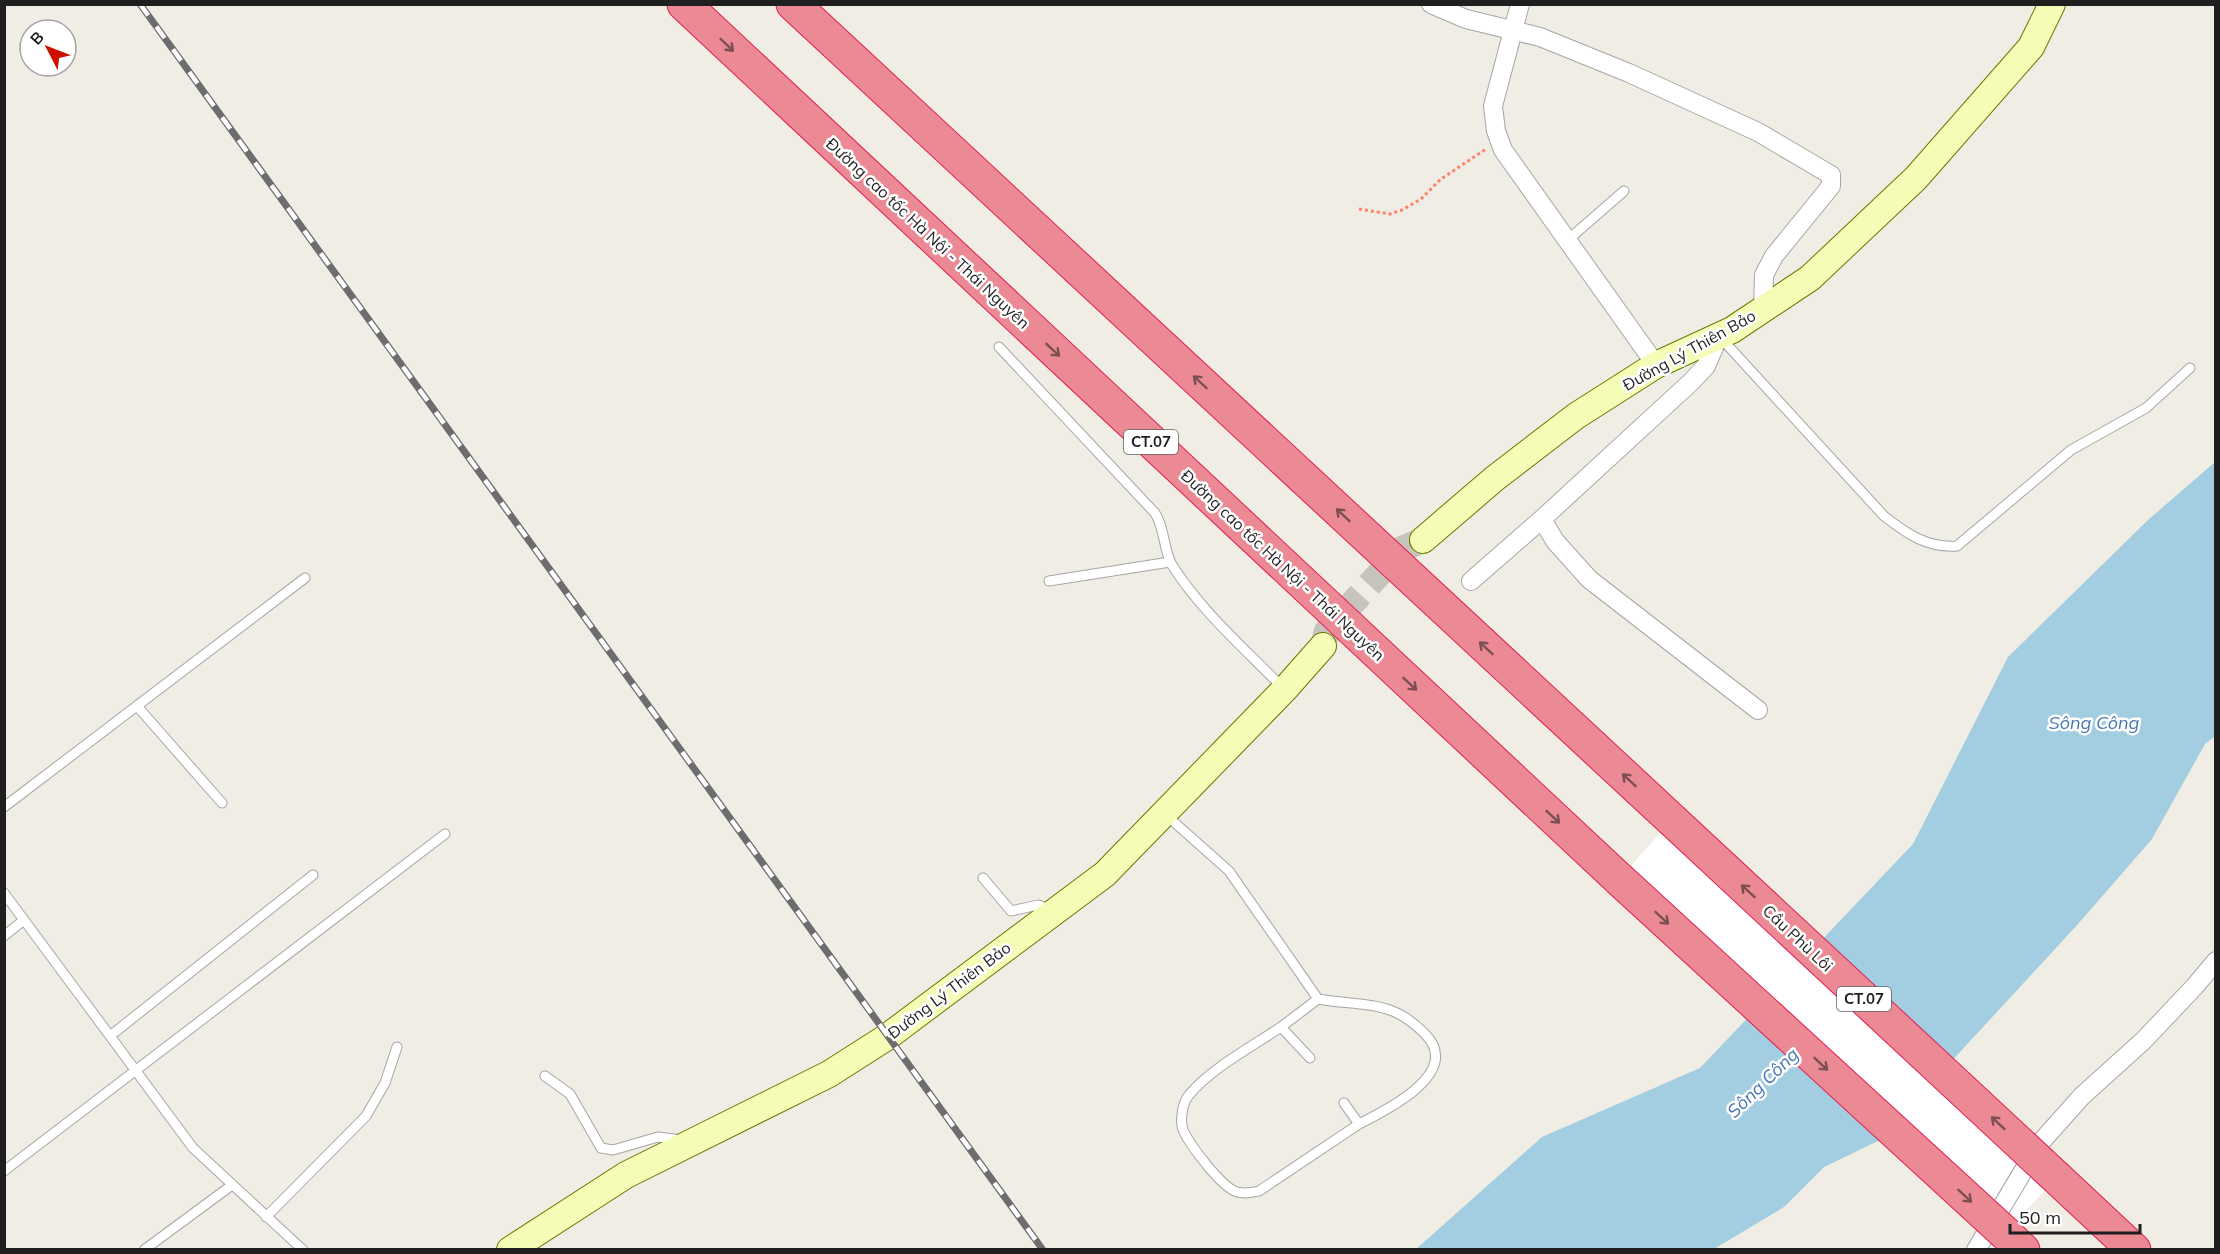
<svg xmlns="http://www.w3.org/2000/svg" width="2220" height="1254" viewBox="0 0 2220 1254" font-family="Mulish,sans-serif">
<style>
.water{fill:#a3cde0}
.pier{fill:#fff}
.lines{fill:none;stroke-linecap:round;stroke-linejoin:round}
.secondary-tunnel{stroke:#c6c4bd;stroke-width:26;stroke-dasharray:26 13;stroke-linecap:butt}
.lane-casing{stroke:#a6a6a6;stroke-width:11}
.street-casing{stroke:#a6a6a6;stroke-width:20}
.secondary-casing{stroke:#657c00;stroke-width:28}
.highway-casing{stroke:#e31d52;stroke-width:35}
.path{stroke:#ff8167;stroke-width:3;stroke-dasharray:3 3;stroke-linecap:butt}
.lane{stroke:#fff;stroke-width:9}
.street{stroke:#fff;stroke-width:18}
.secondary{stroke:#f4fcb6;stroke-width:26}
.highway{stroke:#eb8994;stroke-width:33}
.rail-casing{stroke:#6d6d6d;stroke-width:7}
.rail{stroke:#fff;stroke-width:4.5;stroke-dasharray:14;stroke-linecap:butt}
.highway-bridge-casing{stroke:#e31d52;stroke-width:35;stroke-linecap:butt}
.highway-bridge{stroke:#eb8994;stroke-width:33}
.oneway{stroke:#7b4f54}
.labels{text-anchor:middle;stroke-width:5;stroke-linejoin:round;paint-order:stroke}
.shield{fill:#fff;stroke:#626262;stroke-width:1.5}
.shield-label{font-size:15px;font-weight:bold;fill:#1f1f1f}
.street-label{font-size:16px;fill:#1f1f1f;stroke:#fff}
.water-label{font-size:18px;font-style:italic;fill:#4675b3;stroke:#fff}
</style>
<rect width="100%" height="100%" fill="#f0ede4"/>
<path class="water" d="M2215,462v274l-10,8 -53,95 -74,85 -200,217 -54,26 -40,40 -70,42 -299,1 127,-113 158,-69 213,-224 95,-187 140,-137z"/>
<path class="pier" d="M1672,820l385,358 -52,55 -386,-354z"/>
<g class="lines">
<path class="secondary-tunnel" d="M1323,646l4,-15 75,-82 21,-9"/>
<defs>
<path id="lane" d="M1569,239l55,-48
M1720,337l164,179c23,18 43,32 73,30l114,-96 75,-42 44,-40
M999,347l156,166c10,15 8,36 17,52 29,46 73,84 111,123
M1049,581l121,-19
M137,706l85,97
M4,807l301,-229
M1166,815l63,56 89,128c26,5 58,3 81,15 10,5 18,12 26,20 38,38 -36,75 -66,90l-15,-21
M983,878l28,33 27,-6 13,5
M4,893l189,255 110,102
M4,936l20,-16
M1281,1027c-28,19 -71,42 -92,68 -7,8 -9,26 -6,35 7,15 38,57 54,62 8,2 14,1 22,-1l100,-67
M110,1036l203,-161
M1310,1058l-29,-31 37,-28
M545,1076l25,18 31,54 12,2 45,-13 23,3
M4,1171l441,-337
M266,1217l100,-101 19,-33 12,-36
M144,1250l88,-65"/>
<path id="street" d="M1431,4l35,15 74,18 89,36 129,59 73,43v11l-57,70 -10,19 -1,34
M1520,4l-27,102 3,25 7,19 153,215
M1542,519l149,-137 15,-16 13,-30
M1471,581l71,-62 13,22 34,38 169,131
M1976,1250l64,-107 42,-47 62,-56 51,-54 21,-25"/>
<path id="secondary" d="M1423,540l71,-61 82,-63 80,-51 76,-35 78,-52 106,-100 115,-131 21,-43
M510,1250l116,-75 203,-101 58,-37 218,-163 180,-185 38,-43"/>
<path id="highway" d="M684,4l935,875
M793,4l879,816
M2057,1178l77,72
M2005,1233l18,17"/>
</defs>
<use href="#lane" class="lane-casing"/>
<use href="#street" class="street-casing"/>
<use href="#secondary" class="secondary-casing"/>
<use href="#highway" class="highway-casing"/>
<path class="path" d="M1359,209l31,5 12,-4 19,-11 20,-20 45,-30"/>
<use href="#lane" class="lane"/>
<use href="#street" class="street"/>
<use href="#secondary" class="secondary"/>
<use href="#highway" class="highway"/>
<defs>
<path id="rail" d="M140,4l903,1246"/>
</defs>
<use href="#rail" class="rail-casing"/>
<use href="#rail" class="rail"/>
<defs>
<path id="highway-bridge" d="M1672,820l385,358
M1619,879l386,354"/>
</defs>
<use href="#highway-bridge" class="highway-bridge-casing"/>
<use href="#highway-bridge" class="highway-bridge"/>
</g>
<defs><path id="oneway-shaft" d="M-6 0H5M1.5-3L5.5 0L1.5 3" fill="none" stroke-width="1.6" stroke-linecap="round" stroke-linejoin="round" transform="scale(1.5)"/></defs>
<g class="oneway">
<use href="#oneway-shaft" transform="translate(727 45) rotate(44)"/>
<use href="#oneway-shaft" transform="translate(1053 350) rotate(43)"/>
<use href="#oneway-shaft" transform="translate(1200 382) rotate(-137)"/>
<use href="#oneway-shaft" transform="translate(1343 515) rotate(-137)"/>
<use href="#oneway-shaft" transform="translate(1486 648) rotate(-137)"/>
<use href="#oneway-shaft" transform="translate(1410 684) rotate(43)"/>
<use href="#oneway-shaft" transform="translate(1629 780) rotate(-137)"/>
<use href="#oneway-shaft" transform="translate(1553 817) rotate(43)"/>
<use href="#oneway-shaft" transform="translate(1748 891) rotate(-137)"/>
<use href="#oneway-shaft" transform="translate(1662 918) rotate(43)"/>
<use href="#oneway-shaft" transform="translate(1821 1064) rotate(43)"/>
<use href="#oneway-shaft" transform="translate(1998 1123) rotate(-137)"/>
<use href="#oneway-shaft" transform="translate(1965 1196) rotate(43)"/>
</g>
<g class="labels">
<g class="shield">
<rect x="1124" y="430" width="54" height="24" rx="4.5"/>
<rect x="1837" y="987" width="54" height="24" rx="4.5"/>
</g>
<g class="shield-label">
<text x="1151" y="447">CT.07</text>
<text x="1864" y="1004">CT.07</text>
</g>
<g class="street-label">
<text transform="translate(928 233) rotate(43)" y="6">Đường cao tốc Hà Nội - Thái Nguyên</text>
<text transform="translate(1689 350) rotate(-29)" y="6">Đường Lý Thiên Bảo</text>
<text transform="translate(1283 565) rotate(43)" y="6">Đường cao tốc Hà Nội - Thái Nguyên</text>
<text transform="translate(1798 938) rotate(43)" y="6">Cầu Phù Lôi</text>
<text transform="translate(949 990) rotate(-37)" y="6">Đường Lý Thiên Bảo</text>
</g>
<g class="water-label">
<text x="2094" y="729">Sông Công</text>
<text transform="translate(1763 1083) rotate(-44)" y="6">Sông Công</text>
</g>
</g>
<rect width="2220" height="1254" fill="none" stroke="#1f1f1f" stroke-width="12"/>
<g transform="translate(48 48) rotate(312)"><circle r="28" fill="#ffffff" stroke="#a5a5a5" stroke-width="1.5"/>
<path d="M0-4.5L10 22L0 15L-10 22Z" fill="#ce0f00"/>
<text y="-9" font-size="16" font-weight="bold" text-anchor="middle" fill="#1f1f1f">B</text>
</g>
<path d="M2010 1224v9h130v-9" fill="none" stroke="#1f1f1f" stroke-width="3"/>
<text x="2019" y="1224" font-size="18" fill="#1f1f1f" stroke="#ffffff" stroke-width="4.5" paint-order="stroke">50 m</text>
</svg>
